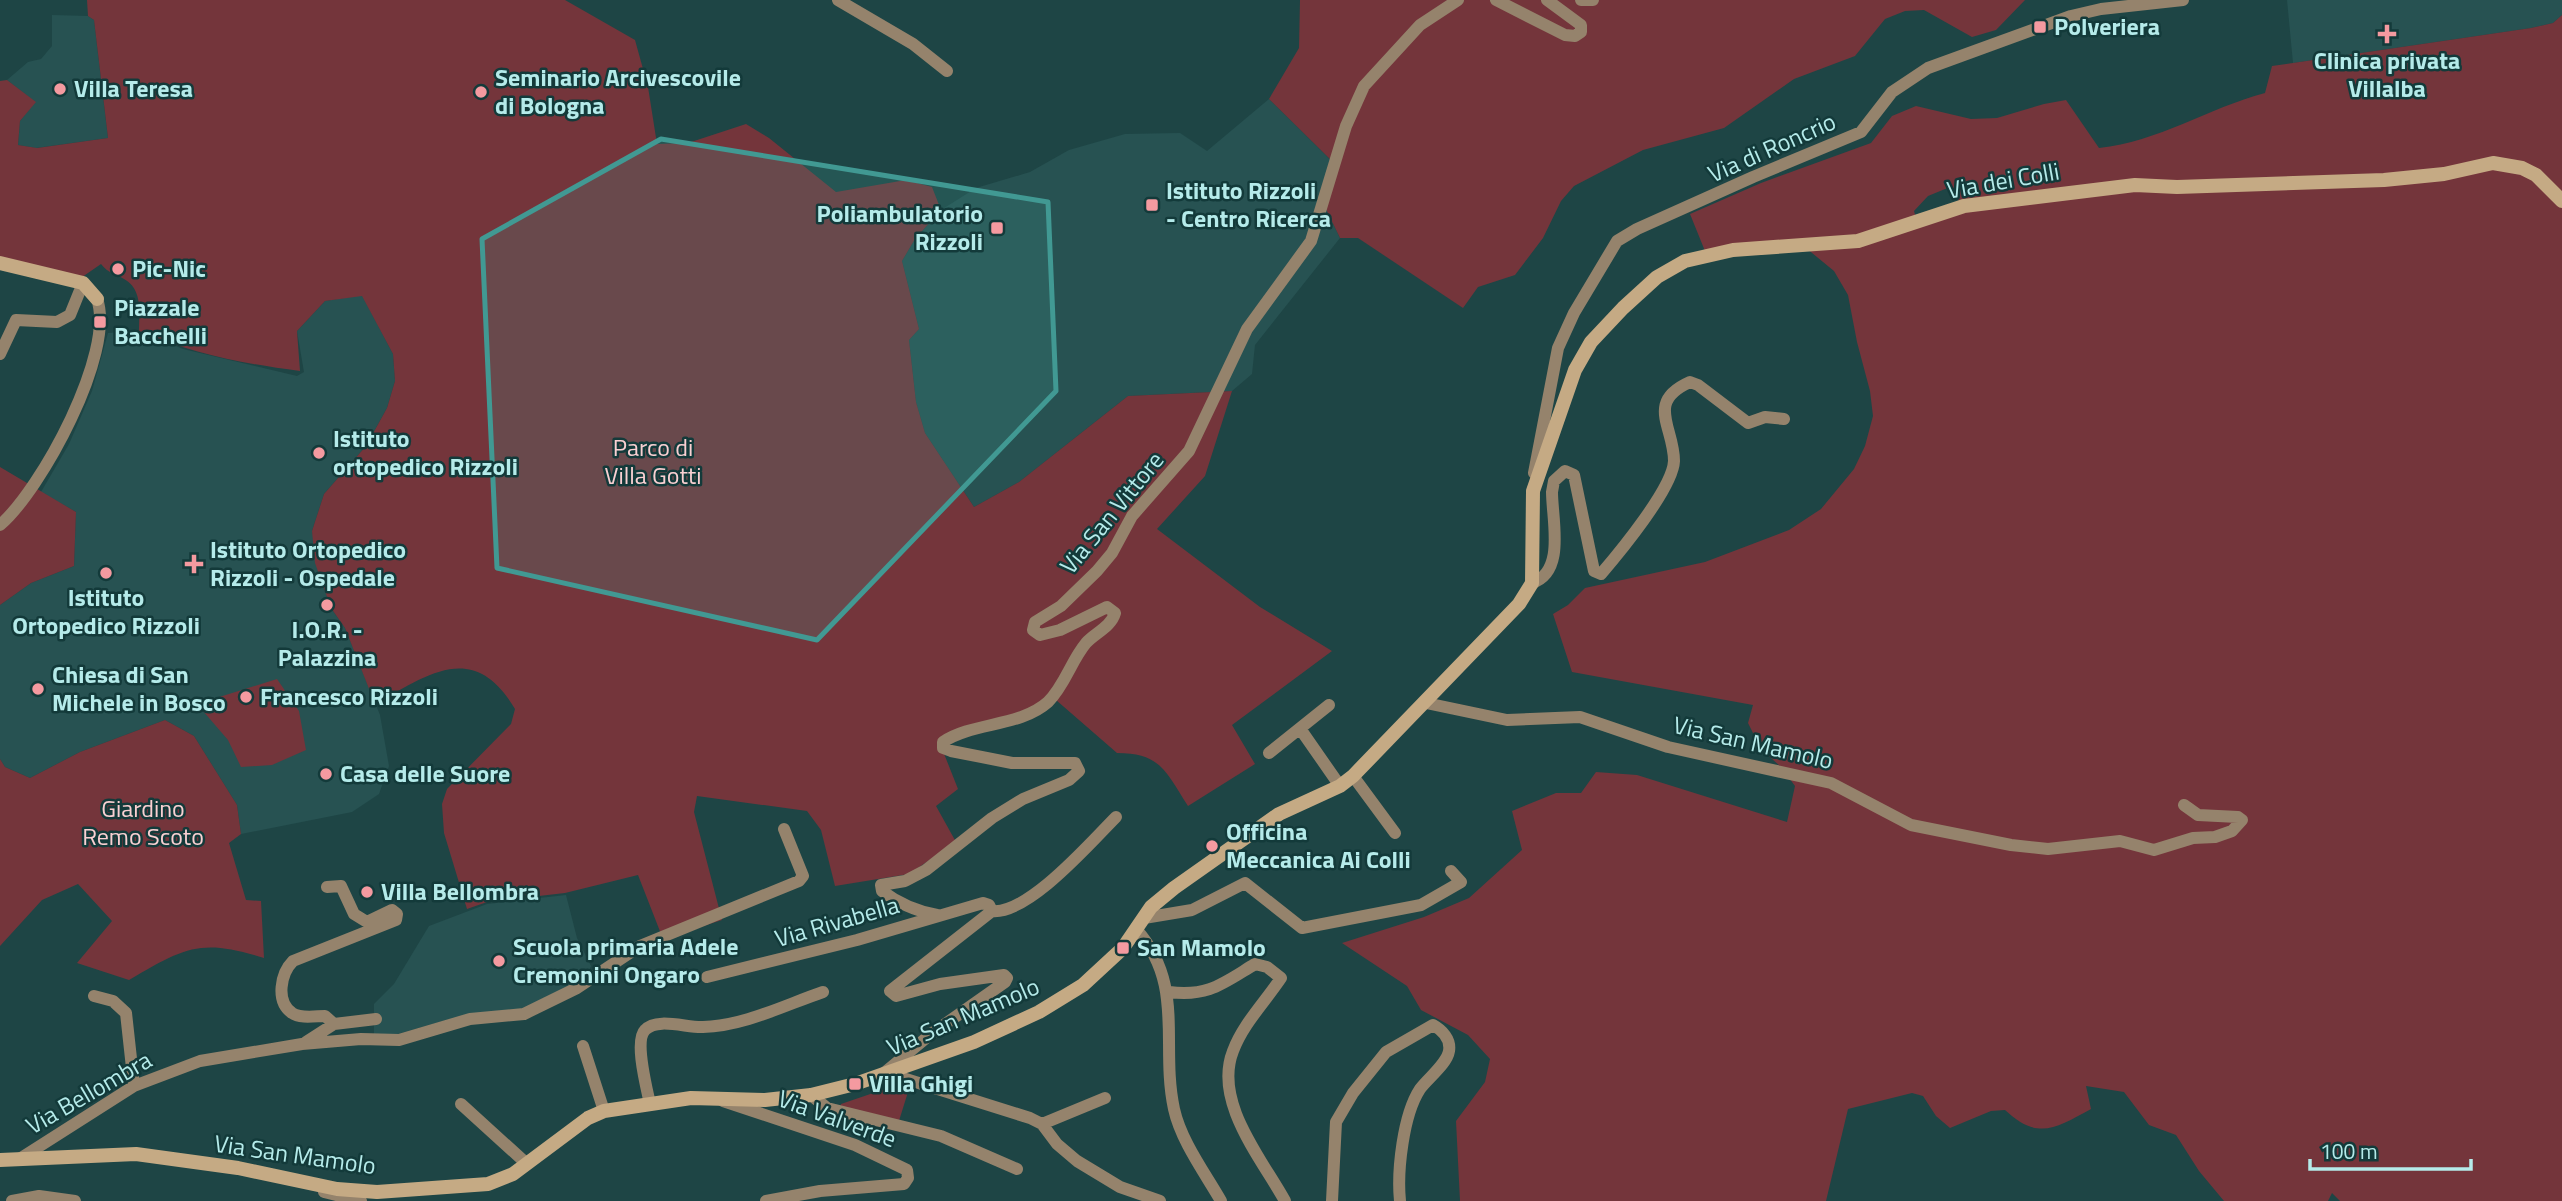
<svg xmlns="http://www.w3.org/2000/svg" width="2562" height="1201" viewBox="0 0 2562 1201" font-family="'Titillium Web',sans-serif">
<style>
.built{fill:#275252}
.green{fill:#74353b;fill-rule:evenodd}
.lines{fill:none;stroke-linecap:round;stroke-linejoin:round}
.street{stroke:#95836c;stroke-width:12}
.secondary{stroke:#c5aa84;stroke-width:14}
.marked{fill:#419993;fill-opacity:0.2;stroke:#419993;stroke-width:5;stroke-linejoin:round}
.poi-dot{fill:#f49aa0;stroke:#133a3a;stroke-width:2.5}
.labels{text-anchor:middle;stroke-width:5;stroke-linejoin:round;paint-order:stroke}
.poi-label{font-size:24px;font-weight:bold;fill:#b5ebea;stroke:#133a3a;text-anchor:start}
.street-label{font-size:24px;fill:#b5ebea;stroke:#133a3a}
.park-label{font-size:24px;fill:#fad0d2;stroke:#133a3a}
</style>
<rect width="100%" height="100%" fill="#1e4545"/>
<path class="built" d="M2287,0h275v15l-9,8 -22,5 -238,35z
M52,15l36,1 6,4 14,118 -72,10 -18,-3 2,-24 15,-19 -28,-22 21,-18 13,-3 11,-13z
M1269,99l68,67 -12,41 15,31 -85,107 -3,29 -20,17 -104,5 -109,86 -45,25 -49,-74 -9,-31 -7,-62 10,-11 -17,-68 13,-22 26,-29 35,-22 54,-16 39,-22 56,-16 55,-1 27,18z
M362,295l31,59 2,27 -8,27 -21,38 -42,48 -12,37 19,77 14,20 35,87 9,51 -10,28 -27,18 -111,22 -4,-29 -43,-69 -29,-16 -85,32 -50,26 -25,-11 -5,-8v-154l31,-22 43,-17 2,-54 -35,-20 28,-48 23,-53 16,-58 31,-2 44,18 114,27 7,-4 -7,-41 28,-30z
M566,895l11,43 14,28 -6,13 -60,30 -82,12 -49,14 -20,-1v-30l20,-20 35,-58 58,-22z"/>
<path class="green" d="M87,0h478l70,40 13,47 9,57 31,-1 58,-19 23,14 67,54 70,-12 26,7 9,23 -26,29 -13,22 17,68 -10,11 7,62 9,31 49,74 45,-25 109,-86 104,-5 -27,85 -48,53 103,78 72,44 -100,74 23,39 -67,42c-22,-34 -27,-53 -71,-53l-61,-53 -117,41 19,48 -22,17 20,36 -47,32 -74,12 -14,-56 -14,-19 -110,-15 -3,16 28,108 -59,19 -25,-64 -73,18 -78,9 -20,7 -23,-76 -2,-29 5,-15 64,-65 4,-15c-41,-69 -86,-35 -140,-5l-30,-76 -14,-20 -16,-45 -3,-32 12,-37 42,-48 21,-38 8,-27 -2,-27 -31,-58 -37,5 -28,30 3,40c-60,-8 -106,-17 -161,-40 0,-18 4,-42 -15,-52 -10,-6 -15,-5 -23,-15l-26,18 -75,-13v-188l7,-1 29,22 -16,19 -2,24 19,3 71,-10 -14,-118 -6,-4z
M1300,0h725l-29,30 -24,7 -48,-27 -19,1 -20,8 -30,37 -61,23 -70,49 -81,22 -69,36 -13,15 -18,37 -28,37 -37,12 -15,21 -105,-70h-18l-15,-31 12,-41 -68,-67 30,-51z
M2562,15v1186h-222l-8,-8 -4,8h-104l-25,-30 -23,-36 -27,-10 -25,-33 -38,-6 5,23c-35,19 -53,32 -86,1l-14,1 -41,17 -14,-12 -13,-20 -11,-3 -64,16 -22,92h-366l-4,-80 29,-39 5,-23 -22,-24 -47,-25 -14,-24 -65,-43 82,-26 45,-19 53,-48 -10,-39 44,-18h25l15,-21 41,3 150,47 8,-36 -14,-19 -20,-18 -13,-26 5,-18 -181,-33 -19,-58 15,-9 17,-17 120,-26 84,-32 32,-21 33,-40 11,-23 8,-30 -3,-25 -13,-49 -9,-47 -14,-24 -28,-23 -99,8 -17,-42 71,-31 110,-40 21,-27 24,-10 55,13 26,-1 47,-14 22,-4 33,48c59,-6 109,-40 166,-55l7,-27 259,-38 22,-5zM1950,187l11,17 -45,14 -2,-7 14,-15z
M0,467l76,45 -2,54 -43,17 -31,22z
M277,679l22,32 7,39 -34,15 -31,2 -13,-27 -31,-36z
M165,720l29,16 43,69 4,29 -12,9 17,57 15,1 3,57c-63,-20 -79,-11 -135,22l-52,-17 35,-42 -34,-37 -36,16 -42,46v-187l5,8 25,11 50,-26z
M899,1088l9,4 -10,32 -59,-14 2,-6 44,-15z"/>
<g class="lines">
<path class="street" d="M838,0l75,44 34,27
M1496,0l69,35 10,1 6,-4v-7l-34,-25
M1581,0h12
M0,354l16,-34 41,2 13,-7 13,-32
M1534,473l24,-125 16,-35 43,-72 20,-12 116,-52 108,-45 31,-40 36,-24 143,-52 30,-7 82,-9
M0,525c41,-35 116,-173 97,-226
M1532,583c34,-11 20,-63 20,-91l2,-11 11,-10 9,4 20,96 7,3c18,-21 72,-86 73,-113 0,-34 -29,-59 16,-79l8,3 50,38 17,-6 19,2
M1426,703l81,17 73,-3 88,30 163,36 80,42 100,20 37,4 72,-8 34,9 39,-12 22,-1 17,-6 10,-11 -4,-3 -40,-2 -14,-10
M1301,730l39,56
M1269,753l60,-48
M1353,776l42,57
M992,911c36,4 99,-69 124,-94
M937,915c-21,-4 -38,-11 -55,-24l-1,-6 24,-4 21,-11 66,-52 31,-19 46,-19 10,-9 -4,-8h-63l-61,-12 -8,-3v-6c30,-20 77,-15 105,-40 17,-17 23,-41 38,-59 9,-10 25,-16 29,-30l-8,-6 -47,23 -20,5 -7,-5 2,-8 26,-16 36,-35 15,-18 20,-37 57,-65 58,-122 64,-88 35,-115 18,-40 56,-61 38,-25
M1144,918l48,-8 53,-27 57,45 119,-23 40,-23 -10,-11
M1136,929c50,56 24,115 38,180 7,32 31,64 47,92
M707,977l150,-37 126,-37 6,2 3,6 -102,80 6,5 44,-12 64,-9 3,3 -2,4 -74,52 -47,39
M1169,992c39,5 53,-8 86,-28l12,3 14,11c-16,24 -38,46 -48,73 -20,51 29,108 52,150
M94,996l19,5 13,12 8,73
M334,1024l42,-5
M306,1042l28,-18 -9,-8c-9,0 -25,3 -33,-3 -17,-12 -11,-40 1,-52l103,-41 1,-6 -5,-4 -25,12 -13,-8 -13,-28 -14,1
M583,1046l21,65
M890,1074l140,44 12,6 15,20 20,17 43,26 40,14
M811,1095l16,13 114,28 76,33
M723,1101l132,44 52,25 1,8 -4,6 -84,7 -54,10
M461,1104l66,60
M650,1104c-3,-15 -16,-63 -5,-74 12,-13 42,-2 58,-3 41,-1 82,-22 120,-35
M1042,1124l63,-26
M21,1158l113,-72 66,-25 102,-17 59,-5 38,1 71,-21 54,-5 53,-26 63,-42 159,-65 4,-5 -19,-47
M324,1192l37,9
M12,1201l27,-5 36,5
M1332,1201l4,-79 17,-29 33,-41 47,-27c9,5 18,14 16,26 -2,13 -21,27 -29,38 -17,26 -23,82 -20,112"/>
<path class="secondary" d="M0,263l83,20 14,16
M0,1160l136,-6 102,14 99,21 40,3 111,-8 25,-10 75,-56 16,-7 87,-13 74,2 46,-5 44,-11 119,-42 65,-30 44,-27 40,-37 28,-41 23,-19 105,-74 61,-28 13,-10 166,-172 13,-21 1,-92 42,-121 16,-28 32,-34 34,-31 28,-16 48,-11 125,-9 106,-35 171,-21 42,2 207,-7 60,-6 49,-11 29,5 14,7 26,26"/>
</g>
<path class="marked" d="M661,139l387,63 8,189 -239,249 -320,-72 -15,-329z"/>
<g class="poi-dot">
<rect x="2033" y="20" width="14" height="14" rx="3.5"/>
<path d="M2383.5 23.5h7v7h7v7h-7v7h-7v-7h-7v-7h7z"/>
<circle cx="60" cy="89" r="7"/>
<circle cx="481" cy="92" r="7"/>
<rect x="1145" y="198" width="14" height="14" rx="3.5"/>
<rect x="990" y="221" width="14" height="14" rx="3.5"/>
<circle cx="118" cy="269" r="7"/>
<rect x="93" y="315" width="14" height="14" rx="3.5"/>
<circle cx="319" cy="453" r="7"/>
<path d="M190.5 553.5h7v7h7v7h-7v7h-7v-7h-7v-7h7z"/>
<circle cx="106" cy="573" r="7"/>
<circle cx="327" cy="605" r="7"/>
<circle cx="38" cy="689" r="7"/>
<circle cx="246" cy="697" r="7"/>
<circle cx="326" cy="774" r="7"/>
<circle cx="1212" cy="846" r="7"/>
<circle cx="367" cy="892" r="7"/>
<rect x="1116" y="941" width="14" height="14" rx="3.5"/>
<circle cx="499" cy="961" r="7"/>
<rect x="848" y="1077" width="14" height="14" rx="3.5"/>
</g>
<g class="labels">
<g class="poi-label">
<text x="2054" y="35">Polveriera</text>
<text x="2387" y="69" text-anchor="middle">Clinica privata<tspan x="2387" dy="28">Villalba</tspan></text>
<text x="495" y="86">Seminario Arcivescovile<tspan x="495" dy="28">di Bologna</tspan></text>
<text x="74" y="97">Villa Teresa</text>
<text x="1166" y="199">Istituto Rizzoli<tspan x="1166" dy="28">- Centro Ricerca</tspan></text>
<text x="983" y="222" text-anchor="end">Poliambulatorio<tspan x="983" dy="28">Rizzoli</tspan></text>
<text x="132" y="277">Pic-Nic</text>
<text x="114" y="316">Piazzale<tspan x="114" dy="28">Bacchelli</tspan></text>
<text x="333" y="447">Istituto<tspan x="333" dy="28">ortopedico Rizzoli</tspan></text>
<text x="210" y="558">Istituto Ortopedico<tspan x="210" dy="28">Rizzoli - Ospedale</tspan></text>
<text x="106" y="606" text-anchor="middle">Istituto<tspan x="106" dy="28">Ortopedico Rizzoli</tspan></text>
<text x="327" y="638" text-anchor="middle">I.O.R. -<tspan x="327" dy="28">Palazzina</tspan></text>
<text x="52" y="683">Chiesa di San<tspan x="52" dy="28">Michele in Bosco</tspan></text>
<text x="260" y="705">Francesco Rizzoli</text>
<text x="340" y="782">Casa delle Suore</text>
<text x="1226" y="840">Officina<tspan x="1226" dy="28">Meccanica Ai Colli</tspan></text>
<text x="381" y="900">Villa Bellombra</text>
<text x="513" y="955">Scuola primaria Adele<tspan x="513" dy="28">Cremonini Ongaro</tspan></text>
<text x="1137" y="956">San Mamolo</text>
<text x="869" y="1092">Villa Ghigi</text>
</g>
<g class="street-label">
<text transform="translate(1772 148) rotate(-24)" y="8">Via di Roncrio</text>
<text transform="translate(2003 181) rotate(-10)" y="8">Via dei Colli</text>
<text transform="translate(1112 513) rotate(-51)" y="8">Via San Vittore</text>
<text transform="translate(1753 743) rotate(13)" y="8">Via San Mamolo</text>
<text transform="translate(837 922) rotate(-16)" y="8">Via Rivabella</text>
<text transform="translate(963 1017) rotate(-23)" y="8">Via San Mamolo</text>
<text transform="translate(89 1093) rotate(-30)" y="8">Via Bellombra</text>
<text transform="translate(837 1119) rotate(20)" y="8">Via Valverde</text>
<text transform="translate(295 1155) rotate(8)" y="8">Via San Mamolo</text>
</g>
<g class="park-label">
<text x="653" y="456">Parco di<tspan x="653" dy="28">Villa Gotti</tspan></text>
<text x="143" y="817">Giardino<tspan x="143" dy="28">Remo Scoto</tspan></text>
</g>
</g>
<path d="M2310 1159v10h161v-10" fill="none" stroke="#b5ebea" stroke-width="3.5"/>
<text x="2320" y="1159" font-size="21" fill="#b5ebea" stroke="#133a3a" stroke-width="5" paint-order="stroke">100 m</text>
</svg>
